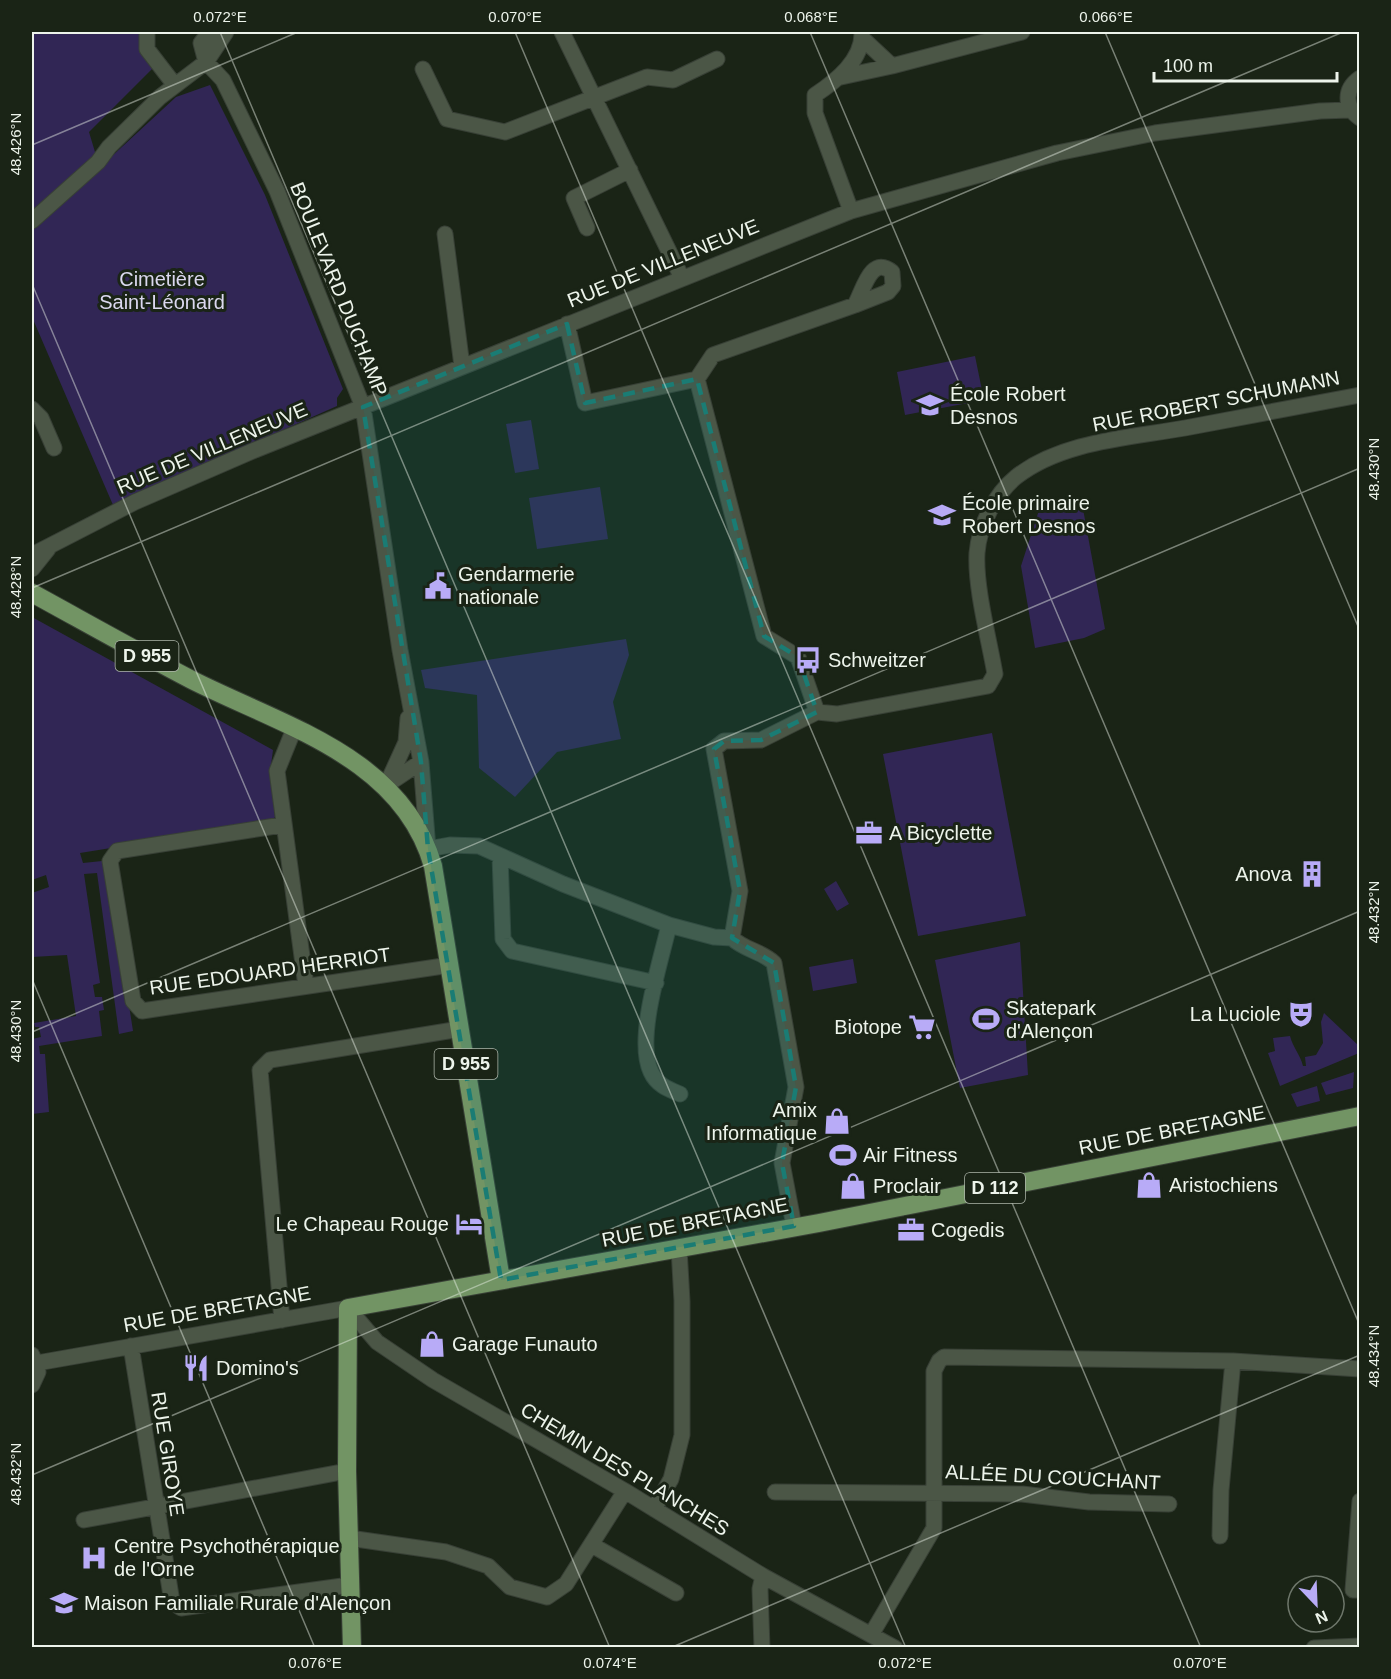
<svg xmlns="http://www.w3.org/2000/svg" width="1391" height="1679" viewBox="0 0 1391 1679" font-family="Arial,sans-serif">
<style>
.green{fill:#312655}
.lines{fill:none;stroke-linecap:round;stroke-linejoin:round}
.minor-casing{stroke:#384036;stroke-width:17}
.major-casing{stroke:#384036;stroke-width:20}
.minor{stroke:#4b5646;stroke-width:15}
.major{stroke:#729464;stroke-width:18}
.marked{fill:#1a7c74;fill-opacity:0.2;stroke:#1a7c74;stroke-width:4.5;stroke-dasharray:12 8;stroke-linejoin:round}
.ticks{fill:none;stroke:#edf4eb;stroke-width:1.5;stroke-opacity:0.45}
.labels{text-anchor:middle;stroke-width:6;stroke-linejoin:round;paint-order:stroke}
.shield{fill:#1a2416;stroke:#aeb6ab;stroke-width:1.5}
.shield-label{font-size:18px;font-weight:bold;fill:#edf4eb}
.street-label{font-size:20px;fill:#edf4eb;stroke:#1a2416}
.park-label{font-size:20px;fill:#dbd8ef;stroke:#1a2416}
.poi-label{font-size:20px;fill:#edf4eb;stroke:#1a2416;text-anchor:start}
.neatline{fill:none;stroke:#edf4eb;stroke-width:2}
.ticks-label{font-size:15px;text-anchor:middle;fill:#edf4eb}
</style>
<rect width="100%" height="100%" fill="#1a2416"/>
<path class="green" d="M32,32h115l11,31 -69,69 9,30 -66,59z
M210,85l55,110 78,194 -6,9v8l-224,99 -81,-188v-87l144,-133z
M975,356l9,44 -79,15 -8,-43z
M531,420l8,49 -24,4 -9,-49z
M600,487l8,52 -71,10 -8,-51z
M1081,498l24,131 -21,9 -49,10 -14,-82 20,-62z
M32,617l241,133 -3,23 5,44 -4,5 -191,31 3,10 19,-2 6,8 25,162 -14,3 -22,-161 -13,1 16,109 -7,2 2,12h7l2,13 -5,1 3,25 -63,10 1,8h5l4,58 -17,2v-75l9,-2 -2,-10h-4l-1,-4 42,-7 -9,-61 -35,2v-64l17,-6 -3,-12 -14,5z
M626,639l3,16 -16,47 8,37 -64,13 -42,45 -36,-29 -2,-73 -52,-7 -4,-18z
M992,733l34,183 -108,20 -35,-182z
M836,881l13,23 -12,7 -13,-22z
M1020,942l8,133 -68,13 -25,-128z
M853,959l4,24 -44,8 -4,-24z
M1324,1013l35,33v7l-79,33 -12,-33 7,-2 -2,-13 17,-2c3,12 10,18 13,30h3l-1,-9 11,-2 7,-12 -2,-21z
M1354,1072l-1,16 -27,7 -5,-12z
M1317,1086l3,15 -23,6 -6,-13z"/>
<g class="lines">
<defs>
<path id="minor" d="M147,32v17l27,35
M210,32l-9,11 5,19 17,18 54,111 86,216 37,243 21,112 7,87 22,-4 29,1 84,38 106,41 45,12 18,1
M562,32l120,246
M862,38l30,28
M423,69l24,50 58,13 142,-55 26,3 44,-21
M841,77l51,-11 130,-34
M1360,78c-16,11 -16,29 0,40
M851,211l-36,-98v-18c21,-14 48,-35 47,-63
M32,221l66,-59 11,-15 51,-50 46,-35 20,-30
M587,228l-13,-30 56,-28
M445,234l17,132
M567,324l18,79 112,-24 16,-24 142,-50 33,-13 5,-6 -1,-14c-21,-18 -29,19 -37,33
M697,379l67,257 34,21 19,55
M32,409l9,9 13,30
M32,555l103,-53 120,-52 596,-239 206,-58 98,-20 165,-22 31,-1
M32,569l16,-20
M817,712l20,2 151,-28 7,-12c-6,-35 -20,-87 -18,-121 2,-27 18,-59 39,-76 46,-36 114,-39 169,-49 58,-11 116,-22 175,-33
M294,729l-17,42 29,215
M388,784l33,-22
M386,786l20,-44 2,-24
M282,825l-165,26 -7,10 23,140 9,10 308,-46
M500,856l3,83 9,12 144,32
M669,925c-8,36 -34,114 -18,147 6,13 17,17 29,22
M732,938c12,12 30,13 42,25l22,124 -14,76 12,63
M732,938l8,-47 -26,-142 10,-8 37,-1 56,-28
M282,1320l-22,-250 10,-10 190,-31
M131,1346l41,256 9,6 169,-23
M37,1363l311,-55 29,34 56,38 192,111 138,85 132,72
M32,1385l6,-13 -6,-17
M775,1492l247,2 67,8 80,2
M1360,1501l-7,89h7
M654,1509l17,-30 11,-44v-134l-3,-53
M84,1520l263,-49
M1220,1536l1,-46 12,-129 127,8
M349,1538l97,14 42,14 22,21 37,10 19,-13 59,-93
M592,1545l84,48
M871,1635l63,-107v-157l5,-10 5,-4 289,4
M762,1648l-2,-59 3,-13
M1314,1648l46,-2"/>
<path id="major" d="M32,593c53,29 106,59 160,87 91,46 210,77 241,186l68,414
M352,1648l-5,-177 1,-163 471,-85 541,-107"/>
</defs>
<use href="#minor" class="minor-casing"/>
<use href="#major" class="major-casing"/>
<use href="#minor" class="minor"/>
<use href="#major" class="major"/>
</g>
<path class="marked" d="M567,324l18,79 112,-24 67,257 34,21 19,55 -56,28 -37,1 -10,8 26,142 -8,47 42,25 22,124 -14,76 12,63 -293,54 -73,-431 -7,-87 -58,-355z"/>
<path class="ticks" d="M220,32l686,1616M515,32l686,1616M810,32l550,1294M1105,32l255,599M32,145l266,-113M32,284l578,1364M32,588l1311,-556M32,979l283,669M32,1032l1328,-564M32,1475l1328,-564M670,1648l690,-293"/>
<defs>
<symbol id="school-bare" viewBox="-9 -9 18 18"><path d="M0-5L7-2L0 1L-7-2ZM-4 1L0 2.5L4 1V4Q0 6-4 4Z" fill="#b8abf7" stroke="#1a2416" stroke-width="2.5" paint-order="stroke"/></symbol>
<symbol id="civic-bare" viewBox="-9 -9 18 18"><path d="M-.6-6.5H3V-4.5H.6V-3L4-1V1h2V6H-6V1h2V-1L-.6-3ZM-1.2 2.5V6h2.4V2.5Z" fill="#b8abf7" stroke="#1a2416" stroke-width="2.5" paint-order="stroke"/></symbol>
<symbol id="bus-bare" viewBox="-9 -9 18 18"><path d="M-5-6H5V4H4V6H2V4H-2V6H-4V4H-5ZM-3.5-4V0h7V-4ZM-3.5 1.2v1.5H-2V1.2ZM2 1.2v1.5H3.5V1.2Z" fill="#b8abf7" stroke="#1a2416" stroke-width="2.5" paint-order="stroke"/></symbol>
<symbol id="office-bare" viewBox="-9 -9 18 18"><path d="M-6-3h4V-5.5h4V-3h4V5H-6ZM-1-4.5V-3h2v-1.5ZM-6 0V1H6V0Z" fill="#b8abf7" stroke="#1a2416" stroke-width="2.5" paint-order="stroke"/></symbol>
<symbol id="building-bare" viewBox="-9 -9 18 18"><path d="M-4-6H4V6H1V3H-1V6H-4ZM-2.5-4.3h1.7v1.8h-1.7ZM.8-4.3h1.7v1.8H.8ZM-2.5-1h1.7V.8h-1.7ZM.8-1h1.7V.8H.8Z" fill="#b8abf7" stroke="#1a2416" stroke-width="2.5" paint-order="stroke"/></symbol>
<symbol id="theatre-bare" viewBox="-9 -9 18 18"><path d="M-5-5.5Q0-4 5-5.5V0Q5 5 0 6Q-5 5-5 0ZM-3.3-2.5H-1v1.5H-3.3ZM1-2.5H3.3v1.5H1ZM-2.8 1Q0 5.5 2.8 1Z" fill="#b8abf7" stroke="#1a2416" stroke-width="2.5" paint-order="stroke"/></symbol>
<symbol id="stadium-bare" viewBox="-9 -9 18 18"><path d="M0-5a6.5 5 0 1 0 0 10a6.5 5 0 1 0 0-10ZM-3.5-1.8h7v3.6h-7Z" fill="#b8abf7" stroke="#1a2416" stroke-width="2.5" paint-order="stroke"/></symbol>
<symbol id="supermarket-bare" viewBox="-9 -9 18 18"><path d="M-6-5.5h2.5l.6 2H6L4.5 2H-2.5L-4.4-4H-6ZM-1.5 3.2a1.3 1.3 0 1 0 .1 0ZM3 3.2a1.3 1.3 0 1 0 .1 0Z" fill="#b8abf7" stroke="#1a2416" stroke-width="2.5" paint-order="stroke"/></symbol>
<symbol id="shop-bare" viewBox="-9 -9 18 18"><path d="M-5-2.5h2.3a2.7 3.5 0 0 1 5.4 0H5L5.5 6h-11ZM-1.5-2.5h3a1.5 2.3 0 0 0-3 0Z" fill="#b8abf7" stroke="#1a2416" stroke-width="2.5" paint-order="stroke"/></symbol>
<symbol id="hotel-bare" viewBox="-9 -9 18 18"><path d="M-6-4.5h1.5V1H6V5H4.5V3h-9V5H-6ZM-4 0a1.8 1.8 0 1 1 3.6 0ZM.5 0V-2.5h3Q6-2.5 6 0Z" fill="#b8abf7" stroke="#1a2416" stroke-width="2.5" paint-order="stroke"/></symbol>
<symbol id="restaurant-bare" viewBox="-9 -9 18 18"><path d="M-5-6h1v4h1v-4h1v4h1v-4h1v5L-1.5 .5V6h-2V.5L-5-1ZM5-6V6H3V1.5H1.5Q1.5-4 5-6Z" fill="#b8abf7" stroke="#1a2416" stroke-width="2.5" paint-order="stroke"/></symbol>
<symbol id="hospital-bare" viewBox="-9 -9 18 18"><path d="M-5-5h3v3.5h4V-5h3V5h-3V1.5h-4V5h-3Z" fill="#b8abf7" stroke="#1a2416" stroke-width="2.5" paint-order="stroke"/></symbol>
</defs>
<g fill-rule="evenodd">
<use href="#school-bare" x="911" y="386" width="38" height="38"/>
<use href="#school-bare" x="923" y="496" width="38" height="38"/>
<use href="#civic-bare" x="419" y="567" width="38" height="38"/>
<use href="#bus-bare" x="789" y="641" width="38" height="38"/>
<use href="#office-bare" x="850" y="814" width="38" height="38"/>
<use href="#building-bare" x="1293" y="855" width="38" height="38"/>
<use href="#theatre-bare" x="1282" y="995" width="38" height="38"/>
<use href="#stadium-bare" x="967" y="1000" width="38" height="38"/>
<use href="#supermarket-bare" x="903" y="1008" width="38" height="38"/>
<use href="#shop-bare" x="818" y="1102" width="38" height="38"/>
<use href="#stadium-bare" x="824" y="1136" width="38" height="38"/>
<use href="#shop-bare" x="1130" y="1166" width="38" height="38"/>
<use href="#shop-bare" x="834" y="1167" width="38" height="38"/>
<use href="#hotel-bare" x="450" y="1205" width="38" height="38"/>
<use href="#office-bare" x="892" y="1211" width="38" height="38"/>
<use href="#shop-bare" x="413" y="1325" width="38" height="38"/>
<use href="#restaurant-bare" x="177" y="1349" width="38" height="38"/>
<use href="#hospital-bare" x="75" y="1539" width="38" height="38"/>
<use href="#school-bare" x="45" y="1584" width="38" height="38"/>
</g>
<g class="labels">
<g class="shield">
<rect x="115.5" y="641" width="63" height="30" rx="4.5"/>
<rect x="434.5" y="1049" width="63" height="30" rx="4.5"/>
<rect x="965" y="1173" width="60" height="30" rx="4.5"/>
</g>
<g class="shield-label">
<text x="147" y="662">D 955</text>
<text x="466" y="1070">D 955</text>
<text x="995" y="1194">D 112</text>
</g>
<g class="street-label">
<text transform="translate(663 263) rotate(-22)" y="7">RUE DE VILLENEUVE</text>
<text transform="translate(339 289) rotate(68)" y="7">BOULEVARD DUCHAMP</text>
<text transform="translate(1216 401) rotate(-11)" y="7">RUE ROBERT SCHUMANN</text>
<text transform="translate(212 448) rotate(-23)" y="7">RUE DE VILLENEUVE</text>
<text transform="translate(270 971) rotate(-8)" y="7">RUE EDOUARD HERRIOT</text>
<text transform="translate(1172 1130) rotate(-11)" y="7">RUE DE BRETAGNE</text>
<text transform="translate(695 1222) rotate(-11)" y="7">RUE DE BRETAGNE</text>
<text transform="translate(217 1309) rotate(-10)" y="7">RUE DE BRETAGNE</text>
<text transform="translate(168 1454) rotate(81)" y="7">RUE GIROYE</text>
<text transform="translate(625 1469) rotate(31)" y="7">CHEMIN DES PLANCHES</text>
<text transform="translate(1053 1477) rotate(3)" y="7">ALLÉE DU COUCHANT</text>
</g>
<g class="park-label">
<text x="162" y="286">Cimetière<tspan x="162" dy="23">Saint-Léonard</tspan></text>
</g>
<g class="poi-label">
<text x="950" y="401">École Robert<tspan x="950" dy="23">Desnos</tspan></text>
<text x="962" y="510">École primaire<tspan x="962" dy="23">Robert Desnos</tspan></text>
<text x="458" y="581">Gendarmerie<tspan x="458" dy="23">nationale</tspan></text>
<text x="828" y="667">Schweitzer</text>
<text x="889" y="840">A Bicyclette</text>
<text x="1292" y="881" text-anchor="end">Anova</text>
<text x="1006" y="1015">Skatepark<tspan x="1006" dy="23">d'Alençon</tspan></text>
<text x="1281" y="1021" text-anchor="end">La Luciole</text>
<text x="902" y="1034" text-anchor="end">Biotope</text>
<text x="817" y="1117" text-anchor="end">Amix<tspan x="817" dy="23">Informatique</tspan></text>
<text x="863" y="1162">Air Fitness</text>
<text x="1169" y="1192">Aristochiens</text>
<text x="873" y="1193">Proclair</text>
<text x="449" y="1231" text-anchor="end">Le Chapeau Rouge</text>
<text x="931" y="1237">Cogedis</text>
<text x="452" y="1351">Garage Funauto</text>
<text x="216" y="1375">Domino's</text>
<text x="114" y="1553">Centre Psychothérapique<tspan x="114" dy="23">de l'Orne</tspan></text>
<text x="84" y="1610">Maison Familiale Rurale d'Alençon</text>
</g>
</g>
<rect width="1391" height="1679" fill="none" stroke="#1a2416" stroke-width="66"/>
<g transform="translate(1316 1604) rotate(157)"><circle r="28" fill="#1a2416" stroke="#6e776b" stroke-width="1.5"/>
<path d="M0-4.5L10 22L0 15L-10 22Z" fill="#b8abf7"/>
<text y="-9" font-size="16" font-weight="bold" text-anchor="middle" fill="#edf4eb">N</text>
</g>
<path d="M1154 72v9h183v-9" fill="none" stroke="#edf4eb" stroke-width="3"/>
<text x="1163" y="72" font-size="18" fill="#edf4eb" stroke="#1a2416" stroke-width="4.5" paint-order="stroke">100 m</text>
<rect x="33" y="33" width="1325" height="1613" class="neatline"/>
<g class="ticks-label">
<text x="220" y="22">0.072°E</text>
<text x="515" y="22">0.070°E</text>
<text x="811" y="22">0.068°E</text>
<text x="1106" y="22">0.066°E</text>
<text transform="translate(16 144) rotate(-90)" y="5">48.426°N</text>
<text transform="translate(1374 469) rotate(-90)" y="5">48.430°N</text>
<text transform="translate(16 587) rotate(-90)" y="5">48.428°N</text>
<text transform="translate(1374 912) rotate(-90)" y="5">48.432°N</text>
<text transform="translate(16 1031) rotate(-90)" y="5">48.430°N</text>
<text transform="translate(1374 1356) rotate(-90)" y="5">48.434°N</text>
<text transform="translate(16 1474) rotate(-90)" y="5">48.432°N</text>
<text x="315" y="1668">0.076°E</text>
<text x="610" y="1668">0.074°E</text>
<text x="905" y="1668">0.072°E</text>
<text x="1200" y="1668">0.070°E</text>
</g>
</svg>
